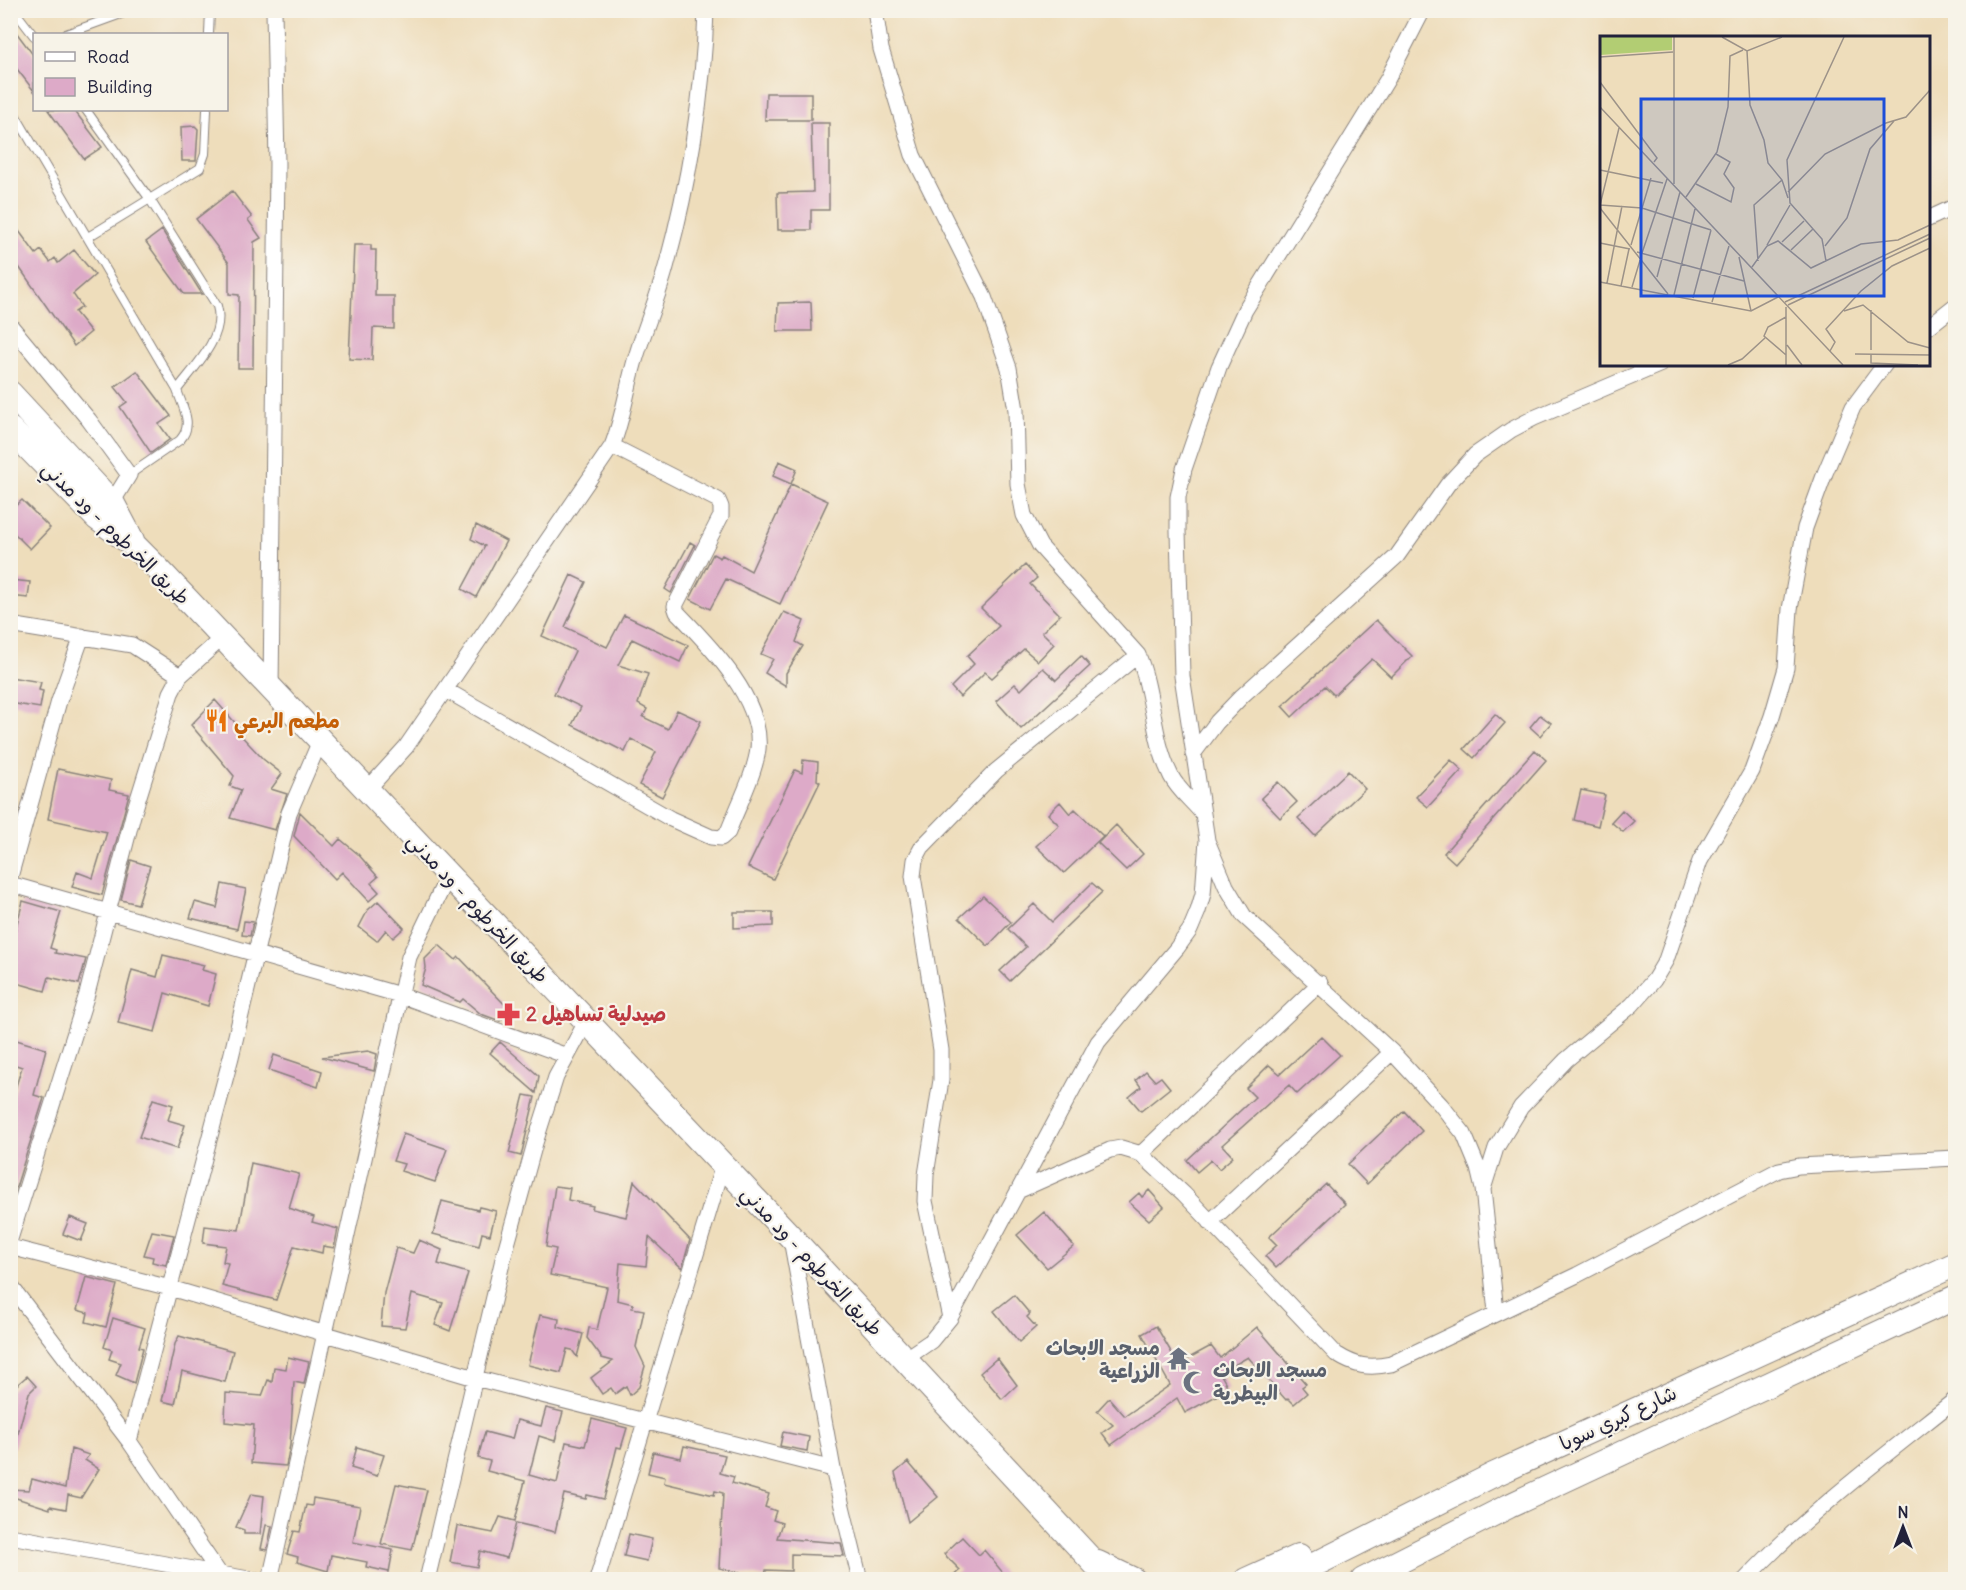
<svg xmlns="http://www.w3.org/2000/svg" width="1966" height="1590" viewBox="0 0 1966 1590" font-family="Delius,'Playpen Sans Arabic',sans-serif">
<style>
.building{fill:#ddaac8}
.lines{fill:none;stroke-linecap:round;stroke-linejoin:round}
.service-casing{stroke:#88807b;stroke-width:10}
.minor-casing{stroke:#88807b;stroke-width:17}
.trunk-casing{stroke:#88807b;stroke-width:26}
.service{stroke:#fff;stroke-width:8}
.minor{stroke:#fff;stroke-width:15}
.trunk{stroke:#fff;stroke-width:24}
.labels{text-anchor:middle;stroke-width:4.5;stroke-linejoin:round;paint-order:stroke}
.street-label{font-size:20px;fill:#22223b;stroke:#f7f3e8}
.food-label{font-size:20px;font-weight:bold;fill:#c56008;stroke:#f7f3e8;text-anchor:start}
.health-label{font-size:20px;font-weight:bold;fill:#be3a42;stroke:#f7f3e8;text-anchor:start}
.worship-label{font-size:20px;font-weight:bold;fill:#5b616d;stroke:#f7f3e8;text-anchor:end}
.inset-road{fill:none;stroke:#9c9288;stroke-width:1.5}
.view{fill:#1d4ed8;fill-opacity:0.15;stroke:#1d4ed8;stroke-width:3}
.inset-edge{fill:none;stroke:#22223b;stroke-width:3}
</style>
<rect width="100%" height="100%" fill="#f7f3e8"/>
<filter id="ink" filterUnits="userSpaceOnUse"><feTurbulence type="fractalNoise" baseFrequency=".0167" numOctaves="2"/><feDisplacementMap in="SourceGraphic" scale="12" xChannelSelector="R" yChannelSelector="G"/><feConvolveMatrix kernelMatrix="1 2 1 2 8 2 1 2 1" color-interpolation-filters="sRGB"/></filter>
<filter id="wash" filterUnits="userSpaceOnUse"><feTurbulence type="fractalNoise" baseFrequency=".008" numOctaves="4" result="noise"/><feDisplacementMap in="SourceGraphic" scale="24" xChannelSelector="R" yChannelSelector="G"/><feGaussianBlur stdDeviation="1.35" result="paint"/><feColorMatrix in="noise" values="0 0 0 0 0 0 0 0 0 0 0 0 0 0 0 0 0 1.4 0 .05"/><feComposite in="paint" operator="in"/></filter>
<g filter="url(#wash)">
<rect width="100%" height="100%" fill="#edb"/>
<g id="blocks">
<path class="building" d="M10,24l24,32v35l-24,-31z
M766,93h45v27h-46z
M48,110h26l28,37 -18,12z
M811,123h18v87h-18v20h-33l-1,-37 36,-1z
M195,126l3,3 -2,32h-14l-1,-34z
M232,191l20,26 -4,3 13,18 -7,4 -1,126h-15l1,-73 -10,-1v-31l-33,-44z
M10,219l26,35 5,-4 9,12 5,-4 3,5 16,-13 21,25 -22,19 9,13 -7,5 16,20 -17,14 -64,-92z
M162,230l3,5 37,59h-18l-38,-52z
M354,245h17v5h5l-1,46h19v33l-21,-1 -1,32 -23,-1z
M811,302l1,29h-35l1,-28z
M137,371l34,45 -12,8 11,15 -19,14 -31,-46 7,-5 -12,-15z
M779,461l18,8 -6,15 -18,-8z
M791,484l37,17 -48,103 -54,-25 -16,30 -20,-10 23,-45 7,4 2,-3 29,16z
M22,500l28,28 -20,21 -20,-20v-18z
M476,525l30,16 -30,56 -14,-8 23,-43 -14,-7z
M690,542l5,3 -24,48 -6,-4z
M1025,565l12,13 -7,6 30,31 -18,17 12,12 -16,17 -14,-12 -32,29 -7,-6 -25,25 -9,-10 23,-23 -7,-8 32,-30 -18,-18z
M571,575l15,7 -21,45 42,20 17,-32 64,30 -8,17 -48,-23 -14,26 30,9 -10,30 9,5 -4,8 25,12 9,-19 24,11 -39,76 -23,-12 17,-33 -25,-13 -6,13 -53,-27 9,-18 -27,-13 21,-43 -33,-15z
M10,580l20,2 -2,16 -18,-2z
M784,612l20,9 -8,21 7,4 -17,27v13l-21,-13 8,-14 -12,-5z
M1376,620l36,36 -21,21 -19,-18 -38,36 -9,-9 -33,31 -10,-11z
M1081,656l9,10 -69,63 -25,-28 19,-17 6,6 22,-22 13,12z
M10,677l31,5 -2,8 4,1 -3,17 -30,-5z
M215,700l23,26 -3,3 28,30 19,15 -11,15 16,5 -12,36 -45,-12 11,-28 -11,-4 4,-10 -43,-51z
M1495,714l10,9 -31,35 -10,-9z
M1540,715l11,8 -11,13 -10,-9z
M1535,750l11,10 -91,103 -11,-10z
M803,760l15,2 -1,18 3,2 -47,97 -25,-12 47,-97 7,3z
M1451,760l11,10 -34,37 -12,-10z
M58,769l53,11 -2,10 20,4 -27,101 -30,-8 5,-15 16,6 14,-46 -59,-13z
M1348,771l17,18 -50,47 -17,-18z
M1278,782l19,20 -17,16 -19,-20z
M1581,790l24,5 -7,31 -24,-6z
M1060,802l10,12 5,-5 28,27 -39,37 -28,-27 23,-21 -11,-11z
M1622,810l12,11 -11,11 -12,-10z
M300,812l34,34 6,-7 18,15 20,23 -7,6 8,9 -10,9 -27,-29 -7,7 -41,-43z
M1116,825l27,29 -17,16 -28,-27z
M131,860l19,6 -12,38 -17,-4z
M1092,883l10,9 -92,89 -10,-10 26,-24 -18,-18 26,-25 18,18z
M222,884l24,5 -9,40 -47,-11 5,-16 22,6z
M983,896l28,26 -23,24 -29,-28z
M23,901l38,11 -11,36 6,2 -1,3 31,6 -7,25 -30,-7 -4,14 -35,-10 5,-21 -5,-1v-9z
M378,901l26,27 -11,10 -7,-8 -9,11 -18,-14 9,-17z
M734,912h39v14l-39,2z
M244,921l9,1 -3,14 -8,-1z
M439,945l17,15 3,-3 52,54 -11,10 -19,-7 -18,-15 -3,3 -39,-17 5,-17 -1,-9z
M163,955l41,10 -2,5 14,4 -8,32 -43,-13 -10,39 -37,-9 14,-53 25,7z
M1321,1036l19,19 -43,39 -8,-9 -67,60 11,12 -14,12 -8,-9 -14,12 -10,-12 68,-63 -9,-9 23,-23 11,9z
M10,1038l36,11 -12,46 10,3 -32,102 -2,-95 12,-38 -12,-4z
M500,1042l39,34 -3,17 -46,-40z
M368,1051l9,3 -3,17 -52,-14z
M274,1055l48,16 -4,16 -49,-17z
M1146,1071l9,10 6,-4 9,11 -29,23 -12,-14 12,-10 -5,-7z
M524,1095l11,2 -14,59 -12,-3z
M153,1099l20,6 -5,15 17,5 -8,24 -38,-12z
M1404,1111l18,20 -55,53 -19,-20z
M403,1134l44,15 -12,33 -34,-11 3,-7 -11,-3z
M251,1163l48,11 -10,34 25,9 -2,5 26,7 -4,19 -11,-2 -1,7 -28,-7 -18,54 -54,-14 6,-23 -5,-1 3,-16 -23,-3 2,-17 34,4z
M634,1181l56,59 -8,28 -33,-31 -3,29 -26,-3 -3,37 16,4 -1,4 12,2 -8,37 9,19 -6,21 -9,8 -4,-9 -11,8 -4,-6 -9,6 -11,-16 22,-17 -11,-3 -15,-20 2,-10 8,2 10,-43 -57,-12 6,-26 -10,-2 9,-61 15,2 -2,12 25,6 -1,3 34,8z
M1326,1184l19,20 -69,64 -11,-12 12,-11 -8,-8z
M1149,1190l15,17 -15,13 -20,-18 10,-9 3,4z
M442,1201l36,9 1,-3 17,4 -6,24 -8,-2 -3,13 -46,-12z
M1044,1212l30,34 -27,22 -30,-33z
M70,1217l18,7 -7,17 -18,-7z
M152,1231l22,4 -8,30 -14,-3 1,-5 -9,-2z
M419,1240l23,10 -4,14 30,9 -18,58 -15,-6 8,-22 -31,-9 -7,34 -24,-2 3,-33 12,-45 17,5z
M86,1277l31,8 -11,42 -20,-5 2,-9 -11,-3z
M1014,1295l16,19 -3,3 9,10 -17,15 -25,-31z
M540,1315l19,4 -1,8 25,7 -6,23 -5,-7 -5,-1 -6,24 -33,-8z
M113,1318l32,10 -6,19 4,1 -9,35 -18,-8 5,-12 -12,-4 3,-9 -8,-3z
M1156,1326l22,38 33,-18 9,12 37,-31 49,57 -4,3 5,6 -13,11 -6,-6 -2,2 -38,-43 -28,16 9,16 -44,24 -8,-15 -66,47 -9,-12 11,-8 -16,-14 12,-13 16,18 45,-31 -28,-51z
M179,1336l54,15 -8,31 -43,-11 -7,33 -13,-3 13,-57z
M288,1357l21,5 -5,22 -10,-2 -4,63 -4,21 -35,-3 3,-38 -29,-3 1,-29 36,3 6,-16 4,2 2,-15 12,2z
M997,1358l20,27 -15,14 -22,-26z
M27,1376l9,10 -7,7 -15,55 -4,-1v-56z
M546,1408l17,4 -8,29 -16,-5 -10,39 28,8 9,-41 19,4 7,-27 35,9 -6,20 -4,-1 -13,52 -17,-4 -1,4 -22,-5 -9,38 -39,-9 -9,35 -27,-7 -3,16 -27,-5 7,-36 36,7 7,-16 15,4 10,-40 -38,-10 3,-10 -12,-3 7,-26 27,7 5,-19 24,6z
M783,1432l26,5 -2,14 -27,-5z
M684,1446l41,9 -5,18 14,4 -2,6 37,11 -4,13 11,4 -3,9 9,3 -5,15 64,5 3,13 -53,-2v17l-25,-1 -1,8 -46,-10 4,-75 -8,-2 -1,4 -50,-12 1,-6 -17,-4 5,-21 28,6z
M357,1447l27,8 -7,21 -26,-8z
M71,1449l18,6 -4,5 14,9 -18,29 -13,-3 -2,14 -16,-3v3l-40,-13v-7l19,1 3,-11 33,9z
M908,1462l30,35 -30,25 -13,-49z
M396,1484l31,6 -15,60 -31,-6z
M251,1494l13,2 -4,38h-16v-4l-8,-3z
M313,1498l47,8 -7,36 40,8 -4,22 -23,-5 1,-5 -36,-7 -3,16 -31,-9 1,-5 -11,-3 7,-23 6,1 6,-27 6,1z
M266,1525l6,1 -5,24 -6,-1z
M629,1534l23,5 -5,22 -23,-5z
M962,1537l17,18 5,-5 25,30h-60l11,-10 -16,-16z"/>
</g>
</g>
<g filter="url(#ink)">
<use href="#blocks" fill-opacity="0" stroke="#88807b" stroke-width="1.5"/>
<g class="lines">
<defs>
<path id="service" d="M14,10l20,26
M66,34l66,-24
M209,34l1,-24
M10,106l167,284c6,18 17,35 3,50l-51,35
M86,110l63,88 68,108c9,31 -23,61 -40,84
M88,237l112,-69 5,-14 2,-44"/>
<path id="minor" d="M875,10l6,39 32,106 71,142 25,71 7,42 2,74 6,31 16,31 98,109c16,38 14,84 33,121 7,14 20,24 30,36
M1928,219l28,-13
M10,325l79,95 40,55 -21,34
M1928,327l28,-22
M10,625l122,20 48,31
M271,689l6,-525 -3,-154
M446,690l225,129 40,18 10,1 7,-6c9,-24 27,-58 30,-83 5,-50 -49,-104 -81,-137l-2,-6 46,-90v-9l-3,-7 -106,-54
M1193,754l24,-32 25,-26 155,-140 51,-72 27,-29 36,-25 23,-12 127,-54
M367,790l39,-43 206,-301c12,-30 15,-61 25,-92 9,-29 21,-57 29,-87 22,-80 38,-174 40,-257
M1208,843l18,43 18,30 148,136 49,53 23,29 14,34 5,21 13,123
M10,877l49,-176 23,-65
M10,884l390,111 167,61
M1141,1154l179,-171
M1483,1189l13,-41 25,-41 45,-47 66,-55 22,-25 12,-20 34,-99 52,-90 20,-55 14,-48 4,-59 15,-81 20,-55 28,-66 32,-43
M1018,1191l80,-149 79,-94 13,-18 8,-19 5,-17 4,-54 -25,-164 -4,-145v-34l6,-28 35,-102 26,-57 142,-230 36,-70
M1210,1222l182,-170
M10,1239l77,-245 46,-179 38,-122 9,-17 42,-38
M791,1239l42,230 27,111
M10,1247l160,41 305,90 358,91
M10,1285l119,156 90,132
M950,1318l-25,-117 1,-26 15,-95v-30l-28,-174 2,-16 7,-13 74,-76 142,-116
M903,1360l28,-19 19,-23 68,-127 92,-41 11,-2 20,6 43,40 152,160c19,12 32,15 55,10l186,-89 202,-105 20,-4 157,-8
M129,1441l102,-384 58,-244 31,-72
M10,1536l244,44
M270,1580l139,-623 39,-81
M427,1580l76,-321 32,-116 21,-66 30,-55
M597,1580l126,-415
M1745,1580c64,-68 138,-123 211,-181"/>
<path id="trunk" d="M10,393l103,111 19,36
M10,429l87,89 39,29 23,23 632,667 319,343
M1098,1563l36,17
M1246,1580l53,-24
M1284,1580l207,-104 465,-212
M1363,1580l146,-74 447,-209"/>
</defs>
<use href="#service" class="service-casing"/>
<use href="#minor" class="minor-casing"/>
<use href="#trunk" class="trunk-casing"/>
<use href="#service" class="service"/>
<use href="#minor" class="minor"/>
<use href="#trunk" class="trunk"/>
</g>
</g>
<defs>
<symbol id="restaurant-bare" viewBox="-9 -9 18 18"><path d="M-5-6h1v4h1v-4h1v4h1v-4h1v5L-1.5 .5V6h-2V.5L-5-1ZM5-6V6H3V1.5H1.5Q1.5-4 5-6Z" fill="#e8710a" stroke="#f7f3e8" stroke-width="2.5" paint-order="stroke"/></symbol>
<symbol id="pharmacy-bare" viewBox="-9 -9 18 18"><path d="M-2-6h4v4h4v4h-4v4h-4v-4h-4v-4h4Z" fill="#e0444e" stroke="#f7f3e8" stroke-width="2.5" paint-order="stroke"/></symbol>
<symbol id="temple-bare" viewBox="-9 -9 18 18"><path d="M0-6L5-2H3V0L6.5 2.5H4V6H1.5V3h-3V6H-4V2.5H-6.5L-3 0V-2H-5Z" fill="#6b7280" stroke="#f7f3e8" stroke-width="2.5" paint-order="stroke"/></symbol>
<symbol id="mosque-bare" viewBox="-9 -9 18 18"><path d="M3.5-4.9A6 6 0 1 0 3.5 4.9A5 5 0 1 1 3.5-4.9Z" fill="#6b7280" stroke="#f7f3e8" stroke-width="2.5" paint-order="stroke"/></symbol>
</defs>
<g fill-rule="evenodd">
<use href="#restaurant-bare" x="200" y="704" width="33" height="33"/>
<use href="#pharmacy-bare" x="492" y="998" width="33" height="33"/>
<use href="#temple-bare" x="1162" y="1342" width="33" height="33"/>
<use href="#mosque-bare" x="1178" y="1366" width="33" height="33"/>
</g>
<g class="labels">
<g class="street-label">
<text transform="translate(116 533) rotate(44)" y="7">طريق الخرطوم - ود مدني</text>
<text transform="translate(478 908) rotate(47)" y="7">طريق الخرطوم - ود مدني</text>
<text transform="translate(812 1261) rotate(47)" y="7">طريق الخرطوم - ود مدني</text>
<text transform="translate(1618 1418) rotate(-25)" y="7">شارع كبري سوبا</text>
</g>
<g class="food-label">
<text x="234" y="728">مطعم البرعي</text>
</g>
<g class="health-label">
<text x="526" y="1021">صيدلية تساهيل 2</text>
</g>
<g class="worship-label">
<text x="1160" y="1355">مسجد الابحاث<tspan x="1160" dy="23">الزراعية</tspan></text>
<text x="1213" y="1377" text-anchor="start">مسجد الابحاث<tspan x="1213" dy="23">البيطرية</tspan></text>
</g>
</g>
<g transform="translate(1600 36)">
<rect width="330" height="330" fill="#edb"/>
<path d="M0,1h72v13l-72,5z" fill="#b2cd73"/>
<path class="inset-road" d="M74,1v147M122,1l25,14 35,-14M147,15l3,54 14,35 4,23 14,17 6,18M0,21l73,-5M0,46l57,76 -3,4M0,71l243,258M0,134l63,13M96,148l35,18 3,-14 -10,-14 6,-12 -14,-8M188,156l37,-38 61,-31 20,-6 24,-27M86,161l31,-45 11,-45 2,-51 13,-6M0,169l42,3 69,22M0,169l19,-77M0,172l68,86M182,206l22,-21M0,207l30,6M31,209l20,-67M167,209l23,-40M225,210l22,-28 23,-69 24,-28M191,214l22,-21M37,216l107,29M42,217l25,-74M139,221l12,54M158,225l-4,-56 28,-25M226,225l-4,-22 -32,-36 -3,-43 57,-123M152,231l15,-21 11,-5 33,27 50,-24 37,-4 32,-15M57,241l23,-85M0,246l151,29 27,-14M7,247l15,-77M21,250l8,-37M32,251l9,-30M74,259l21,-86M93,262l18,-68M112,266l17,-56M185,266l145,-68M188,269l142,-67M271,274v40M244,275l19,-6 45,37 22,6M187,309l15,20M230,315l5,-9 -9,-13 35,-38 31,-25 38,-18M255,318l75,1M271,318v9l47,2M186,319l-22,-19 4,-9 18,-10M128,329l14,-6 23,-21M186,329v-58"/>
<path class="view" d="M41,63h243v197h-243z"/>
<rect width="330" height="330" class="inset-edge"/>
</g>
<rect width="1966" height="1590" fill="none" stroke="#f7f3e8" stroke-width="36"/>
<rect x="33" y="33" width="195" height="78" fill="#f7f3e8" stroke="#a29fa3" stroke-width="1.5"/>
<rect x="45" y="52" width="30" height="9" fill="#ffffff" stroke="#a29fa3" stroke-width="1.5"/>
<text x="87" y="63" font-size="18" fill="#22223b">Road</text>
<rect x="45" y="78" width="30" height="18" fill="#ddaac8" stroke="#a29fa3" stroke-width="1.5"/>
<text x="87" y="93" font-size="18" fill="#22223b">Building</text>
<g transform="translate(1903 1527)" stroke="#f7f3e8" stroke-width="4.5" paint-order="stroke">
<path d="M0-4.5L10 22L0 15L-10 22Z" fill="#22223b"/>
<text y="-9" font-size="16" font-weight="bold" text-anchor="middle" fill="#22223b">N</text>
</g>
</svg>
